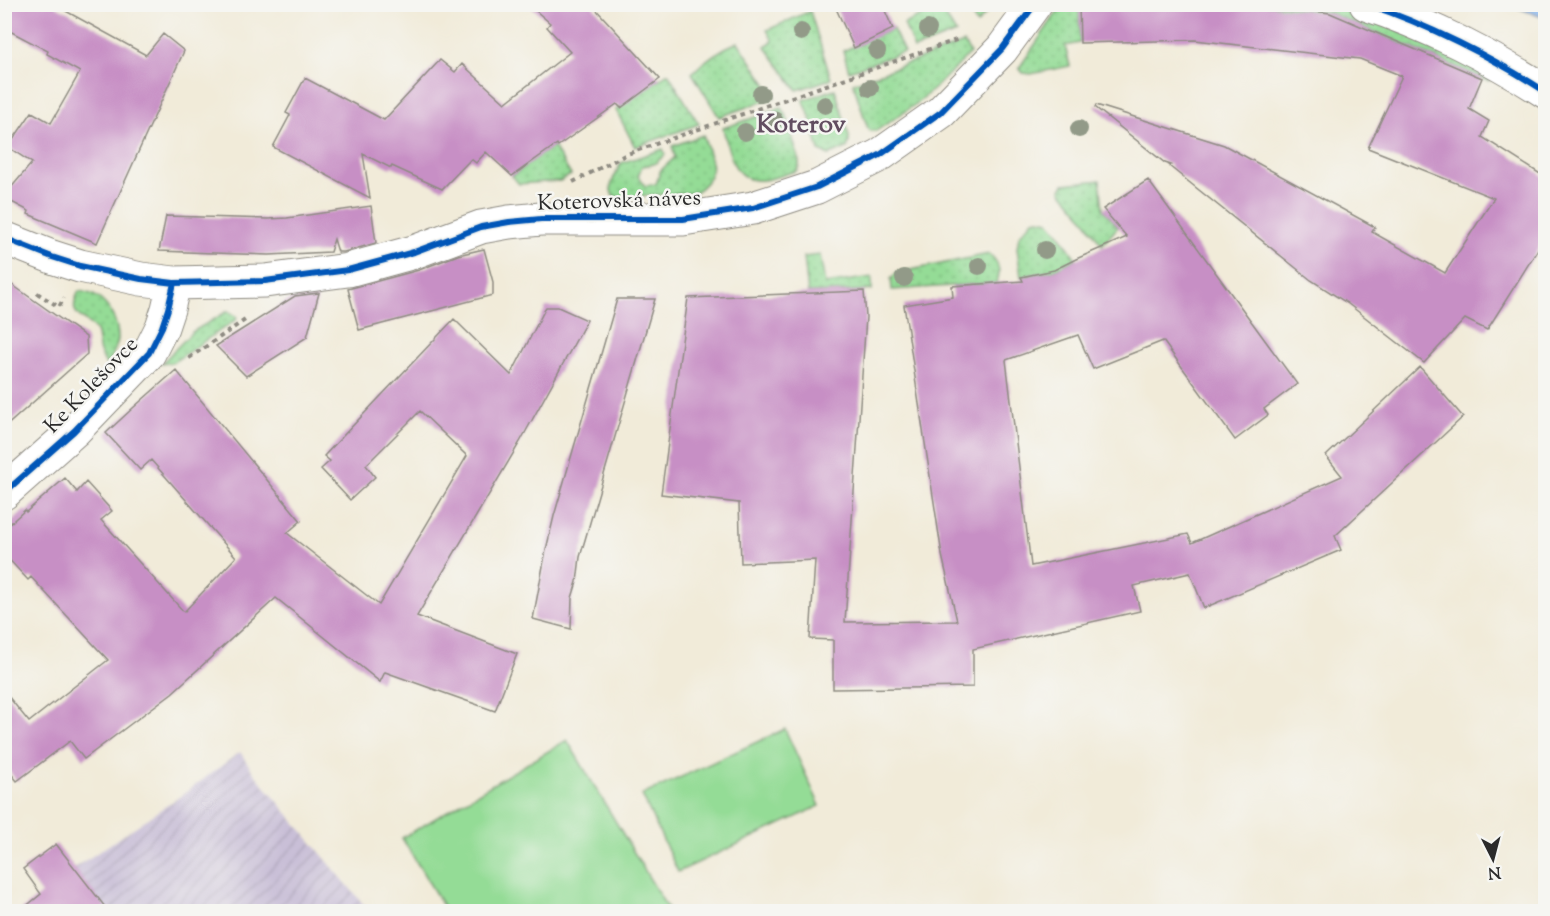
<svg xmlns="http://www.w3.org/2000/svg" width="1550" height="916" viewBox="0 0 1550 916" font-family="'Sorts Mill Goudy',serif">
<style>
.industrial{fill:url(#industrial-furrows)}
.grass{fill:url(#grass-dots);stroke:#608460;stroke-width:1.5}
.park{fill:#94dc96;stroke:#608460;stroke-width:1.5}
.water{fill:url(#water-ripples);stroke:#576f8c;stroke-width:1.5}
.building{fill:#c78fc5}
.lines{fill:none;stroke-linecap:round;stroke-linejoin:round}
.minor-casing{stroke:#8e8b82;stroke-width:35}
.path{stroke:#8e8b82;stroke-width:4;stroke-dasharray:4.5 4.5;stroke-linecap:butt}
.minor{stroke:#fff;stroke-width:33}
.cycleway-casing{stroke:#f6f6f2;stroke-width:10}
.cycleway{stroke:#0057b8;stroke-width:6}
.tree{fill:#929a88}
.labels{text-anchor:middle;stroke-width:5;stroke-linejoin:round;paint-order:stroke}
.street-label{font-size:22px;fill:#2b2b2b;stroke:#f6f6f2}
.quarter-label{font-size:26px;font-weight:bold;fill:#624e61;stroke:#f6f6f2}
</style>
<defs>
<pattern id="industrial-furrows" width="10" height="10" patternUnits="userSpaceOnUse" patternTransform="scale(1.5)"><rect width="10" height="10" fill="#c9bfd7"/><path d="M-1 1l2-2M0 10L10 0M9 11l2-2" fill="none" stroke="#ada4b9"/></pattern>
<pattern id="grass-dots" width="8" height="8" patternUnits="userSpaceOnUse" patternTransform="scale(1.5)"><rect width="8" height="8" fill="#94dc96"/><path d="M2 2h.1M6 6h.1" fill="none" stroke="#80bd81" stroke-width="1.8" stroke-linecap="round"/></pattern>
<pattern id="water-ripples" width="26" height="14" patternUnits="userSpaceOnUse" patternTransform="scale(1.5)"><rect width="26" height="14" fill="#83b3ee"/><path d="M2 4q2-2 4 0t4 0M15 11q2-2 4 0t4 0" fill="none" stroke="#6b92c1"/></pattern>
</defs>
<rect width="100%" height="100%" fill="#f6f6f2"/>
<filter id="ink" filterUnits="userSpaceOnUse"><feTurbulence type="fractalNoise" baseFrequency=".0167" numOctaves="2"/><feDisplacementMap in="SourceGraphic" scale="12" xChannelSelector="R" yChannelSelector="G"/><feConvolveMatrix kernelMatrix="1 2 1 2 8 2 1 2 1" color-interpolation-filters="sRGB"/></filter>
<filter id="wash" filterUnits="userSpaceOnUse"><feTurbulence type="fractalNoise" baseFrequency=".008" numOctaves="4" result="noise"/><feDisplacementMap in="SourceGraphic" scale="24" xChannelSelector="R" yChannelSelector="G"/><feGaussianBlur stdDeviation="1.35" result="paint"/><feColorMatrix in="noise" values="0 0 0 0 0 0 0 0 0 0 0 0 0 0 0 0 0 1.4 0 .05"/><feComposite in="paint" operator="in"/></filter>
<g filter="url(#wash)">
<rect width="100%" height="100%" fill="#f1ebd9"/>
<path class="industrial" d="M240,752l14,21 115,138 -350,1 56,-44 110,-75z"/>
<path class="grass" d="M981,4l12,1 -16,19 -9,-15z
M1062,5h17l1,38 -15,3 5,20 -39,8 -8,-1 -4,-5z
M1258,5h82l104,44 49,25 -4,7 -159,-68z
M940,7l16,26 -42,16 -10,-25z
M810,11l21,68 -34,11 -32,-44 8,-5 -6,-11z
M893,29l11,23 -55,19 -6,-20z
M738,42l37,55 -56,20 -27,-44c13,-13 28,-24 46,-31z
M964,43l6,10 -32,32 -22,19 -40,27h-6l-2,-2 -15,-46z
M668,73l31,51 -64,23 -19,-37z
M835,89l14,47v6l-2,6 -18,7 -10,-4 -11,-40 -5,-11z
M782,108l5,9 12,44v5l-3,5c-11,3 -22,8 -33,9 -31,4 -34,-30 -40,-52z
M703,135c8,26 18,40 -9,58l-80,4c-8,-9 2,-23 7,-34l42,-14 2,6 -11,9 -12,2 -4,10 7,10 11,-2 4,-11v-2l15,-14 -3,-11z
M553,146l18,29 -11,6 -41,3 -7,-8z
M1100,180l3,29 15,18 -16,18 -22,-32 -17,-20 -2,-4 3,-5z
M1039,219l10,2 10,12 17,26 -22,11 -33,7 -4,-29 2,-12 14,-16z
M989,254c9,6 13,19 7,29l-104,7 -1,-11 5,-6z
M820,255l5,29 47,-7v13l-64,3 -4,-36z
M79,291c6,1 13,2 18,6 13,9 21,25 21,42 -1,9 -6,18 -11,27 -3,-6 -7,-11 -8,-18 -1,-4 -1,-9 -2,-14 -7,-19 -33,-13 -18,-43z
M228,311l8,5 1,3 -65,44h-10l30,-31z"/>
<path class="park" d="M785,729l35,77 -142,66 -36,-77z
M567,740l102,171h-223l-44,-73z"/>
<path class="water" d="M1511,5h34v13l-3,-1z"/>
<g id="blocks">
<path class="building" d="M4,4h49l93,51 17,-21 21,17 -87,192 -69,-29 1,-3 -25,-13v-2l28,-33 -24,-16 24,-35 19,11 29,-51 -33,-18 1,-3 -44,-23z
M528,4h63l69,75 -39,29 -4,-4 -59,42 -1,-2 -45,32 -26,-24 -10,11 -5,-4 -29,30 -50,-23 -1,2 -28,-14 7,44 -97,-51 17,-32 -4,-2 19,-35 79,42 56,-60 15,12 7,-8 43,39 65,-51 -23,-25 3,-4z
M834,4h48l11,25 -39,19z
M1079,4h179l72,9 152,65 -13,31 20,12 -7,16 63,40v61l-58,92 -22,-11 -41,44 -77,-60 -36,-23 -142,-114 2,-1 -6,-2 -70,-56 1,-2 128,40 151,82 -3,5 73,41 49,-75 -126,-50 34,-72 -42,-17 -165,-19 -115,3z
M1148,180l149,204 -33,25 4,6 -33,25 -72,-99 -70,28 -15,-34 -72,25 25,206 157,-32 4,9 150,-67 -16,-20 94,-89 43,50 -128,119 6,14 -137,58 -14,-35 -56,13 6,25 -167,38v38l-140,2v-49l-23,-1 5,-79 -74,3 -2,-60 -78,-9 27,-196 176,-7 2,26 -21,305 112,-1 -15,-66 -38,-250 49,-8 -1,-11 71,-5 -2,-4 33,-7 22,-11 51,-22 -24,-28z
M371,206l5,37 -32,9h-6l-4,-13 -4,13 -61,3 -110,-4 7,-35 102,3 19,-1z
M484,249l9,33v13l-134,35 -11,-41 71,-19 39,-15z
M4,279l82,58 1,17 -83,74z
M319,293l-12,44 -61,39 -30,-30 79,-50z
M617,299h38l-75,258 -3,25 -5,16 -1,31 -38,-10 13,-69 8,-34z
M546,307h12l29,13 -67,122 -103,174 100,38 -22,57 -110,-39 -5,10 -104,-84 -104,95 -88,66 -14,-18 -53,40 -13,-16v-74l25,31 79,-62 -77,-83 -3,3 -24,-26v-25l21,-19 1,2 39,-34 12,14 9,-10 26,29 -11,9 83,92 52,-55 -85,-97 -11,10 -34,-37 27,-25 43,-38 125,151 -14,12 92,72 88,-149 -47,-45 -54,54 9,12 -25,23 -29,-31 9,-8 -6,-5 130,-137 57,56z
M56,844l53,68h-90l22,-18 -18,-25z"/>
</g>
</g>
<g filter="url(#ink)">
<use href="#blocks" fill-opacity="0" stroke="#8e8b82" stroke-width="1.5"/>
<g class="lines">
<defs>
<path id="minor" d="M1366,4c61,20 126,53 180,88
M4,238l48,19 28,9 61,13 33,4 91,-2 83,-11 66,-18 67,-25 28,-5 32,-3h142l70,-11 64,-21 63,-32 61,-43 61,-63 33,-45
M4,493l70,-62 75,-78 13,-26 6,-18 6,-26"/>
</defs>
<use href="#minor" class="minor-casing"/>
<path class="path" d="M573,182l54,-28 332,-115
M37,293l22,14 5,-9
M189,358l59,-40"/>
<use href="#minor" class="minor"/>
<defs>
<path id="cycleway" d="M1366,4c61,20 126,53 180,88
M4,238l48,19 28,9 61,13 33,4 91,-2 83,-11 66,-18 67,-25 28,-5 32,-3h142l70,-11 64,-21 63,-32 61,-43 61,-63 33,-45
M4,493l70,-62 75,-78 13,-26 6,-18 6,-26"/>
</defs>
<use href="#cycleway" class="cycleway-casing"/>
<use href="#cycleway" class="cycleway"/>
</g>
<g class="tree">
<circle cx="928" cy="29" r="9"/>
<circle cx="801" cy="32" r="9"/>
<circle cx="877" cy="51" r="9"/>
<circle cx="870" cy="88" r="9"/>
<circle cx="761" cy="94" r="9"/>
<circle cx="825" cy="105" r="9"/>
<circle cx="774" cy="120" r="9"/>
<circle cx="1079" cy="129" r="9"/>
<circle cx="745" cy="132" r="9"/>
<circle cx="1045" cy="250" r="9"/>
<circle cx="979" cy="266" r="9"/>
<circle cx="904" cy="278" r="9"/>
</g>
</g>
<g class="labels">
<g class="street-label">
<text transform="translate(619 199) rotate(-2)" y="8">Koterovská náves</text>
<text transform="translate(90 384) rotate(-46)" y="8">Ke Kolešovce</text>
</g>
<g class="quarter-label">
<text x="801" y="132">Koterov</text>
</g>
</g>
<rect width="1550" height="916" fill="none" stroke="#f6f6f2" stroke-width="24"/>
<g transform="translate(1493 859) rotate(174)" stroke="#f6f6f2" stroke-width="4.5" paint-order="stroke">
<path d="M0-4.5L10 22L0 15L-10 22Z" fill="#2b2b2b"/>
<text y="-9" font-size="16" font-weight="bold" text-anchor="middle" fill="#2b2b2b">N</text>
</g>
</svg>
